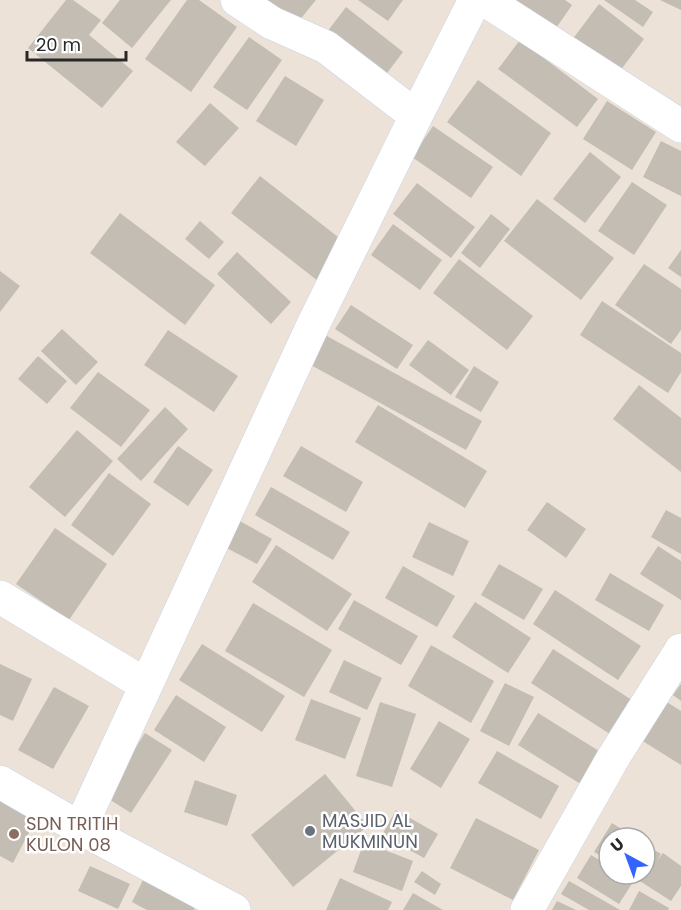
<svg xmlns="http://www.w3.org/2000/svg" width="681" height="910" viewBox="0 0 681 910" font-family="Poppins,sans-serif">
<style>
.building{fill:#c3bdb4}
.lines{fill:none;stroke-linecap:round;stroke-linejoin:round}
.street-casing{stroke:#cdd3e3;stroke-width:34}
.street{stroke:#fff;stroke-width:33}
.worship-dot{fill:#6b7280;stroke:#fff;stroke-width:2}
.education-dot{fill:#8d6e63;stroke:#fff;stroke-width:2}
.labels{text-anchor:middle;stroke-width:5;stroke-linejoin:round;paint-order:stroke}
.worship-label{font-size:18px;fill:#5b616d;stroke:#fff;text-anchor:start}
.education-label{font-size:18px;fill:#785e54;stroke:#fff;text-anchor:start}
</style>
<rect width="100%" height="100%" fill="#ece2d8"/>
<path class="building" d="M66,0h7l28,20 -12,15 44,36 -31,37 -74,-60z
M120,0h51l-39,48 -30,-25z
M187,0h12l38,27 -46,65 -46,-33z
M259,0h57l-22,27z
M358,0h45l-15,21z
M504,0h61l7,5 -20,29z
M604,0h31l18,12 -10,15z
M660,0h21v10z
M599,4l45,35 -27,36 -45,-35z
M346,7l57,45 -19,25 -57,-45z
M249,37l33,23 -35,50 -34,-23z
M520,40l78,59 -21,28 -79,-58z
M285,76l39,24 -28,46 -40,-25z
M478,80l73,53 -30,43 -74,-54z
M607,101l49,31 -24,38 -49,-31z
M210,103l29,25 -34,38 -29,-24z
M433,126l60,41 -22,31 -59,-41z
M661,141l20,10v45l-38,-19z
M590,152l31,25 -36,46 -32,-24z
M260,176l87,68 -29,37 -87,-68z
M632,182l35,23 -33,50 -36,-24z
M417,183l58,44 -24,31 -58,-44z
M537,199l77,59 -33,42 -77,-59z
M120,213l95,72 -30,40 -95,-72z
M491,214l19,15 -30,39 -19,-15z
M200,221l24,21 -15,17 -24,-20z
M393,224l49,36 -22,30 -49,-35z
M681,250v27l-13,-9z
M237,252l54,50 -20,22 -54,-50z
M459,259l74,57 -26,34 -74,-57z
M644,264l37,25v41l-10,14 -56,-39z
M0,271l20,15 -20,26z
M602,301l79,52v19l-13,21 -88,-58z
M351,305l62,40 -16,24 -62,-40z
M62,329l36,33 -22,23 -35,-34z
M168,330l70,46 -24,36 -70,-47z
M325,335l157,86 -16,29 -157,-86z
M428,340l41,30 -18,25 -42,-30z
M38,356l29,25 -20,23 -29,-25z
M474,366l25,16 -18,30 -26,-15z
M98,372l52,38 -29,37 -51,-39z
M639,385l42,33v54l-68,-53z
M378,405l109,66 -22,37 -110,-66z
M165,407l23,22 -47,52 -24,-22z
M77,430l36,31 -48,56 -36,-30z
M178,446l35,24 -25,36 -35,-24z
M301,446l62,36 -17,30 -63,-36z
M109,473l42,31 -38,52 -42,-31z
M271,487l79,45 -17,28 -78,-45z
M547,502l39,27 -20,29 -39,-28z
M666,510l15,8v36l-30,-17z
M238,520l34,19 -15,25 -34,-18z
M429,522l40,19 -16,35 -41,-19z
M55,528l52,36 -38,56 -53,-36z
M276,545l76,49 -25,37 -75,-49z
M658,546l23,15v39l-41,-26z
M499,564l44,25 -19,31 -43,-25z
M403,566l52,30 -18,31 -52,-29z
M610,573l54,32 -15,26 -54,-31z
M555,590l86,56 -23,34 -85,-56z
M354,600l64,36 -17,29 -63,-36z
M475,602l56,36 -23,35 -56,-36z
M253,603l79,47 -28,47 -79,-46z
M202,644l83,52 -23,36 -83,-52z
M431,645l63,36 -23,42 -63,-37z
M553,649l85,55 -22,34 -85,-55z
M344,660l38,18 -15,32 -38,-18z
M0,664l32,15 -19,42 -13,-6z
M505,683l29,14 -25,49 -29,-15z
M681,684v17l-8,-6z
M54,687l35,19 -36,63 -35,-19z
M176,695l50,32 -22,35 -50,-32z
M311,699l50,19 -16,41 -50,-19z
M665,701l16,10v54l-40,-25z
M380,702l36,12 -24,73 -36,-11z
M538,713l69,43 -20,32 -69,-43z
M439,721l31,18 -29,49 -31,-19z
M145,733l27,17 -41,63 -27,-17z
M497,751l62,35 -18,33 -63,-36z
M325,774l43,52 -75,61 -42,-52z
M195,780l42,15 -10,31 -43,-14z
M0,793l39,20 -26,50 -13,-7z
M396,810l42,24 -14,24 -42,-23z
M476,818l63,32 -26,50 -63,-32z
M612,823l24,15h-27v23l-15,-9z
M364,842l49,19 -11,30 -49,-19z
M645,844l16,10 -4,7 6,-8 18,13v20l-10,15 -42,-27h16z
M591,855l18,11v8h12l12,8 -14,22 -42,-26z
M90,866l40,18 -12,25 -40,-18z
M422,871l19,13 -6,11 -21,-13z
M144,878l52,27 -2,5h-47l-15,-8z
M340,878l52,24 -4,8h-62z
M569,881l51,29h-31l-28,-16z
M639,891l30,17 -1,2h-39z
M413,893l30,17h-40z
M557,901l19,9h-24z"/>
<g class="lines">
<defs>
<path id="street" d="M237,0l35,23 54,24 90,69
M485,0l196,126
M0,597l146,88
M0,782l80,46 154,82
M80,828l233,-503 103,-209 59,-116
M527,910l86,-152 68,-108"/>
</defs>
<use href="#street" class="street-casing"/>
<use href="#street" class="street"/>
</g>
<circle class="worship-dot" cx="310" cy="831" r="6"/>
<circle class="education-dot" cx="14" cy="834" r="6"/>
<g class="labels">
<g class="worship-label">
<text x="322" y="827">MASJID AL<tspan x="322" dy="21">MUKMINUN</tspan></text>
</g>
<g class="education-label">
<text x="26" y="830">SDN TRITIH<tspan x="26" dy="21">KULON 08</tspan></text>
</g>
</g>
<g transform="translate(627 856) rotate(319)"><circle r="28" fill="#ffffff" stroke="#a9a9a9" stroke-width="1.5"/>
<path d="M0-4.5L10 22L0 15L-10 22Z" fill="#3264ff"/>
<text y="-9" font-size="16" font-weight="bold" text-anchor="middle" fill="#282828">U</text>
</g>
<path d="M27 51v9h99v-9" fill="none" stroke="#282828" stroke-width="3"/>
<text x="36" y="51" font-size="18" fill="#282828" stroke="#ffffff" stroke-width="4.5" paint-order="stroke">20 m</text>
</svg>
